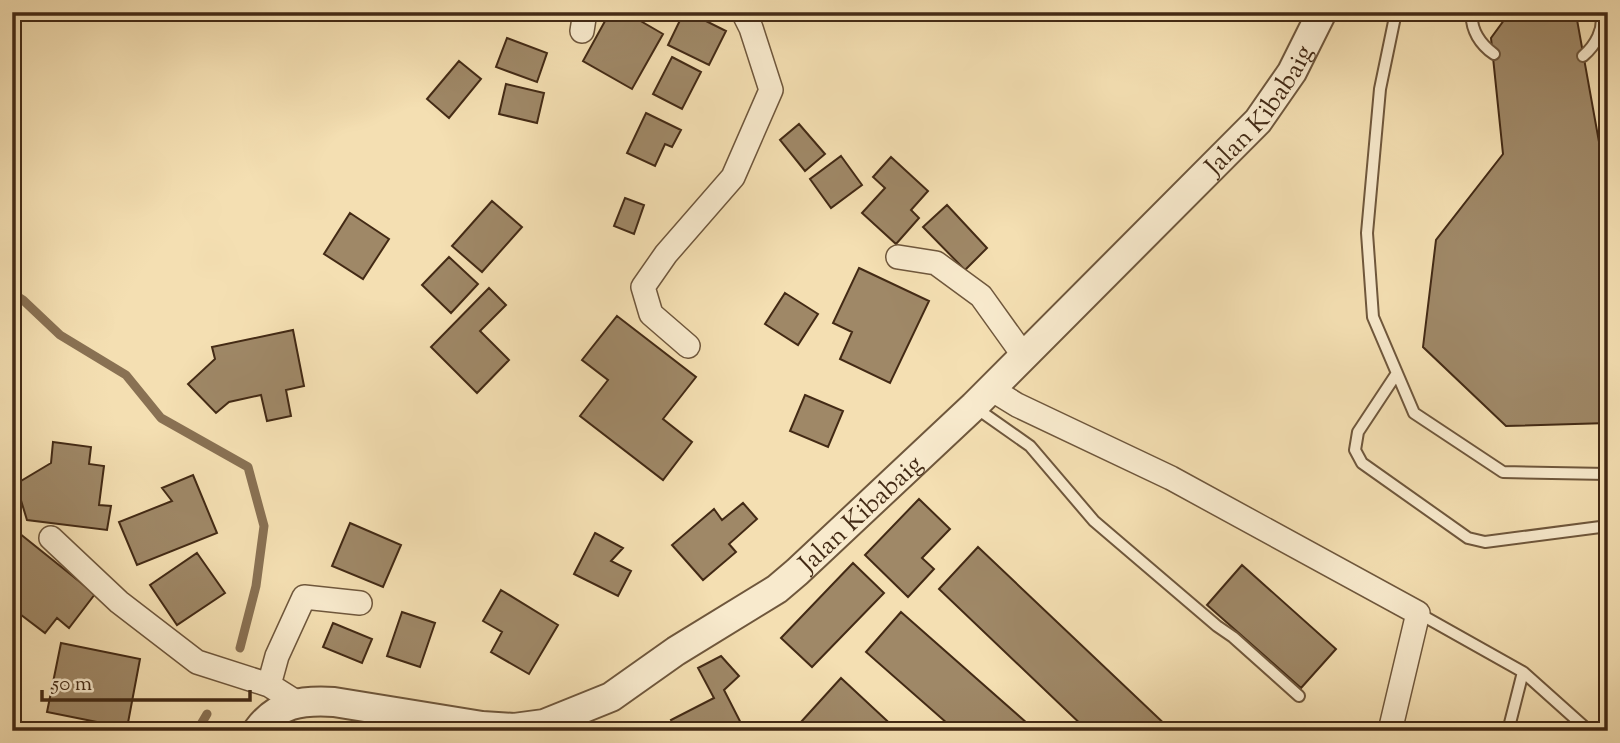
<svg xmlns="http://www.w3.org/2000/svg" width="1620" height="743" viewBox="0 0 1620 743" font-family="'Sorts Mill Goudy',serif">
<style>
.lines{fill:none;stroke-linecap:round;stroke-linejoin:round}
.stream{stroke:#897153;stroke-width:9}
.building{fill:#9f8867;stroke:#432a15;stroke-width:2}
.service-casing{stroke:#6f573c;stroke-width:14}
.minor-casing{stroke:#6f573c;stroke-width:26}
.tertiary-casing{stroke:#6f573c;stroke-width:32}
.service{stroke:#f8eacd;stroke-width:10}
.minor{stroke:#f8eacd;stroke-width:23}
.tertiary{stroke:#f8eacd;stroke-width:28}
.labels{text-anchor:middle;stroke-width:5;stroke-linejoin:round;paint-order:stroke}
.street-label{font-size:26px;fill:#432a15;stroke:#f8eacd}
</style>
<rect width="100%" height="100%" fill="#f4dfb2"/>
<filter id="stains"><feTurbulence type="fractalNoise" baseFrequency=".00286" numOctaves="4"/><feColorMatrix values="0 0 0 0 .2 0 0 0 0 .09 0 0 0 0 .02 0 0 0 .5 -.17"/></filter>
<radialGradient id="worn" r=".72"><stop offset=".6" stop-color="#630" stop-opacity="0"/><stop offset="1" stop-color="#630" stop-opacity=".3"/></radialGradient>
<g class="lines">
<path class="stream" d="M12,293l11,7 37,35 66,40 35,43 87,49 16,59 -8,60 -16,62
M197,731l10,-17"/>
</g>
<path class="building" d="M610,12h15l38,22 -31,55 -49,-28z
M684,12h4l38,19 -17,34 -41,-20z
M1510,12h63l3,2 25,139 7,6v264l-102,3 -83,-79 13,-107 67,-86 -12,-116z
M507,38l40,15 -10,29 -41,-15z
M672,57l29,15 -19,37 -29,-15z
M459,61l22,18 -32,39 -22,-19z
M506,84l38,9 -7,30 -38,-9z
M646,113l35,17 -9,17 -7,-3 -10,22 -28,-13z
M799,124l26,30 -20,17 -25,-31z
M841,156l21,29 -31,23 -21,-29z
M891,157l37,34 -17,19 8,8 -23,26 -34,-31 23,-25 -12,-11z
M625,198l19,7 -10,29 -20,-8z
M492,201l30,26 -40,45 -30,-26z
M947,205l40,43 -22,22 -42,-43z
M350,213l39,26 -26,40 -39,-25z
M449,257l29,27 -27,29 -29,-28z
M859,268l70,33 -39,82 -50,-24 12,-27 -19,-9z
M489,288l17,17 -26,26 29,29 -32,33 -46,-46z
M785,293l33,21 -20,31 -33,-21z
M617,316l79,61 -33,42 29,23 -29,38 -83,-64 28,-36 -26,-20z
M293,330l11,56 -18,4 5,26 -24,5 -6,-26 -32,7 -13,11 -28,-29 27,-25 -3,-12z
M805,395l38,16 -15,36 -38,-16z
M53,442l38,5 -2,17 15,2 -5,39 12,1 -4,24 -80,-10 -11,-36 35,-21z
M193,475l24,58 -80,32 -18,-43 53,-21 -10,-13z
M919,499l31,30 -28,29 12,11 -26,28 -43,-42z
M743,503l14,16 -28,25 7,8 -33,28 -31,-35 42,-36 8,11z
M350,523l51,22 -18,42 -51,-21z
M19,533l76,61 -26,34 -12,-10 -12,15 -33,-25v-67z
M595,533l28,15 -12,13 20,10 -13,25 -44,-22z
M978,547l194,184h-84l-149,-142z
M197,553l28,40 -48,32 -27,-40z
M853,563l31,30 -72,74 -31,-29z
M1242,565l94,84 -35,39 -94,-83z
M501,590l57,35 -29,49 -38,-22 11,-20 -19,-11z
M402,612l33,11 -15,44 -33,-11z
M901,612l135,119h-80l-90,-79z
M333,623l39,16 -10,24 -39,-16z
M61,643l79,16 -13,69 -80,-16z
M721,656l18,20 -15,14 21,41h-68l-6,-11 43,-22 -16,-30z
M841,678l57,53h-87l-10,-9z
M1318,723l9,8h-16z
M54,727l23,4h-23z"/>
<g class="lines">
<defs>
<path id="service" d="M1396,12l-16,77 -13,144 6,84 41,96 89,59 105,2
M1472,12c-2,18 9,33 22,42
M1583,56c12,-10 22,-27 18,-44
M1397,373l-39,59 -3,18 7,13 106,75 17,4 123,-16
M976,408l54,38 64,75 123,105 16,11 66,59
M1418,613l105,59 66,59
M1508,731l15,-59"/>
<path id="minor" d="M582,31l3,-19
M898,257l38,6 45,33 43,60
M688,346l-37,-32 -8,-27 23,-33 67,-77 38,-87 -20,-62 -8,-16
M991,389l26,16 154,73 247,135 -28,118
M51,538l68,64 78,60 72,23 27,17
M269,685l8,-29 27,-59 56,6"/>
<g id="tertiary">
<path id="s1" d="M257,731c20,-28 45,-31 77,-29l148,24 32,2 30,-4 67,-27 65,-46 101,-62 20,-17 177,-166 284,-285 34,-49 30,-60"/>
</g>
</defs>
<use href="#service" class="service-casing"/>
<use href="#minor" class="minor-casing"/>
<use href="#tertiary" class="tertiary-casing"/>
<use href="#service" class="service"/>
<use href="#minor" class="minor"/>
<use href="#tertiary" class="tertiary"/>
</g>
<g class="labels">
<g class="street-label">
<text dy="9" stroke="none"><textPath href="#s1" startOffset="1250">Jalan Kibabaig</textPath></text>
<text dy="9" stroke="none"><textPath href="#s1" startOffset="682">Jalan Kibabaig</textPath></text>
</g>
</g>
<rect width="1620" height="743" fill="none" stroke="#f4dfb2" stroke-width="42"/>
<rect x="14" y="14" width="1592" height="715" fill="none" stroke="#432a15" stroke-width="3.5"/>
<rect x="21" y="21" width="1578" height="701" fill="none" stroke="#432a15" stroke-width="2"/>
<path d="M42 690v10h208v-10" fill="none" stroke="#432a15" stroke-width="3.5"/>
<text x="52" y="690" font-size="21" fill="#432a15" stroke="#f8eacd" stroke-width="5" paint-order="stroke">50 m</text>
<rect width="100%" height="100%" filter="url(#stains)"/>
<rect width="100%" height="100%" fill="url(#worn)"/>
</svg>
